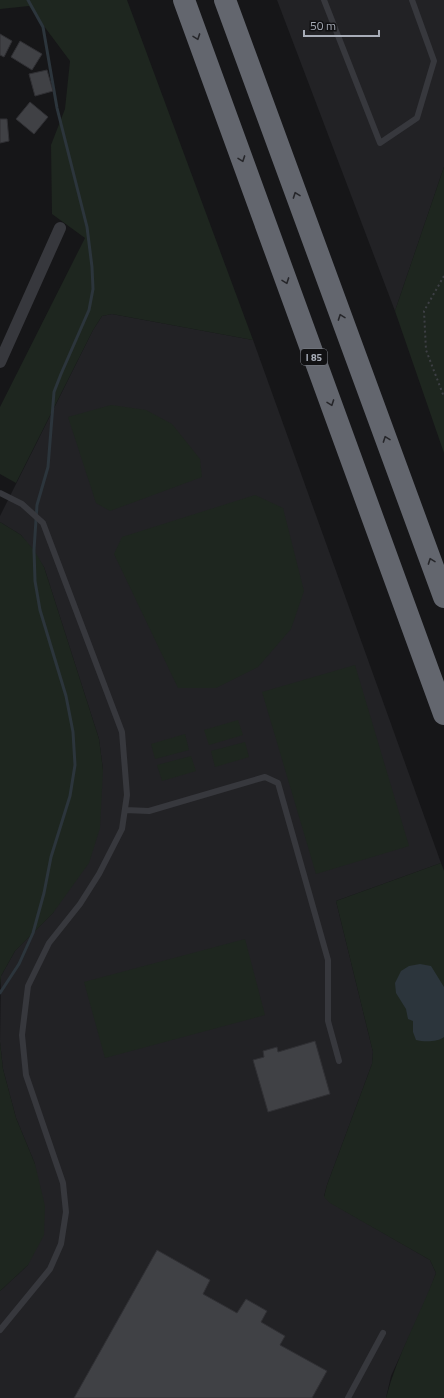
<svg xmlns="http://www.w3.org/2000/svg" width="444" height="1398" viewBox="0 0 444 1398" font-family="'Titillium Web',sans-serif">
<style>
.built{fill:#222225}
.green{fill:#1e261f}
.water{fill:#2c353c}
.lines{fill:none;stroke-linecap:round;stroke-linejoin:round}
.stream{stroke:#2c353c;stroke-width:3}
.building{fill:#404145;stroke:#303034}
.path{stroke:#3d3f44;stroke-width:2;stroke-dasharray:2 3;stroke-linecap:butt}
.lane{stroke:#37383d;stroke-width:6}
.street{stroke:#37383d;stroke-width:12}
.highway{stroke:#63666e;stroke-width:22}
.oneway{stroke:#26262a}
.labels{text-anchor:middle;stroke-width:3;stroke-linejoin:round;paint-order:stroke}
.shield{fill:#111113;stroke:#7b7e86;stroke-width:1}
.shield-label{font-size:10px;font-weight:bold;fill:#a8adb8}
</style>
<rect width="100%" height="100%" fill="#161618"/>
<path class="built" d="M277,0h167v167l-49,144z
M112,314l141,26 188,523 -105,38 37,151 -1,12 -45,121 -3,11 7,7 99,57 6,13 -8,22 -37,81 -5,22h-386v-107l28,-26 7,-101 -19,-46 -13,-49 -3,-27 1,-66 14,-25 38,-38 50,-143 -4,-31 -55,-172 -23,-32 -21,-13v-6l93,-186 9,-14z"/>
<path class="green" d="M0,0h127l126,340 -141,-26 -10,2 -9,14 -77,153 -16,-9v-67l85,-169 -33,-24 -1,-69 14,-36 5,-48 -41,-55 -29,3z
M444,167v286l-49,-142z
M111,405l35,5 26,14 28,35 2,18 -92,34 -14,-8 -28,-86z
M255,495l28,13 21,83 -13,38 -33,38 -42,21h-38l-64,-134 8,-17z
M0,522l21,13 13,15 10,17 55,172 4,31 -3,58 -11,35 -36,50 -38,38 -14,25 -1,11z
M355,665l54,181 -93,28 -54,-182z
M238,720l5,15 -34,10 -5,-15z
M185,734l4,16 -34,9 -4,-15z
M245,742l4,15 -34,10 -4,-16z
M191,756l5,15 -34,10 -5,-16z
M441,863l3,8v527h-58c11,-43 34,-83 50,-125l-6,-13 -100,-57 -6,-6 3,-12 45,-121 1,-12 -37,-151z
M245,939l20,76 -160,43 -21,-76z
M0,1042l3,27 13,49 19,46 10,42 -1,29 -16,30 -28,26z"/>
<path class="water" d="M420,964l11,2 13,21v50c-6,5 -20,5 -28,3l-3,-8v-11l-5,-2 -2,-10 -10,-16 -1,-10 6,-12 8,-5z"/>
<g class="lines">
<path class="stream" d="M0,993l19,-29 14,-31 11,-40 7,-36 19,-61 5,-31 -2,-33 -7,-36 -26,-86 -5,-29 -1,-31 3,-45 11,-38 6,-75 7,-18 28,-64 4,-21 -1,-22 -5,-40 -30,-119 -14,-81 -15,-27"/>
</g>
<path class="building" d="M0,34l12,7 -8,16 -4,-2z
M20,41l22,13 -10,16 -21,-13z
M47,70l6,21 -18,5 -6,-22z
M30,102l18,15 -14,17 -18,-15z
M0,119h7l2,22 -9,2z
M315,1041l15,53 -62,18 -15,-52 11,-3 -1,-6 14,-4 1,5z
M157,1250l53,30 -7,14 34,19 9,-14 21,12 -6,11 24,14 -5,9 47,26 -15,27h-238z"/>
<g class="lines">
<path class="path" d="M444,276l-20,35 2,39 18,47"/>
<path class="lane" d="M324,0l56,143 37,-25 17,-57 -22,-61
M0,493l22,11 21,19 79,209 5,63 -5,34 -23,45 -19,30 -31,39 -21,43 -6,49 4,40 37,108 3,29 -5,32 -11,25 -50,61
M125,810l24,1 116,-34 13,6 50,177v61l11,40
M348,1398l35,-65"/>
<path class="street" d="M0,362l60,-134"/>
<path class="highway" d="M184,0l260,714
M225,0l219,597"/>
</g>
<defs><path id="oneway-chevron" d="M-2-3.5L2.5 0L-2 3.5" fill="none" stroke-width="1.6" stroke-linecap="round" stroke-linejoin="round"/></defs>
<g class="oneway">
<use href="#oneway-chevron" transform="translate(197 37) rotate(70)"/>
<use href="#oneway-chevron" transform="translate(242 159) rotate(70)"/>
<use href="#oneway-chevron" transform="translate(296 195) rotate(-110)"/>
<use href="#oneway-chevron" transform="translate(286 281) rotate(70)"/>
<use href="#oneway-chevron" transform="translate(341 317) rotate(-110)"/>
<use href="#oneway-chevron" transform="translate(331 403) rotate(70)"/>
<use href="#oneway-chevron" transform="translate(386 439) rotate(-110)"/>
<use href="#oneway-chevron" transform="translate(431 561) rotate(-110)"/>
</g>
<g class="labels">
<rect class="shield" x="301" y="349" width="26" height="16" rx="3"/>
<g class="shield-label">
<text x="314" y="361">I 85</text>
</g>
</g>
<path d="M304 30v6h75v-6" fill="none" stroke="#a8adb8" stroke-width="2"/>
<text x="310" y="30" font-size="12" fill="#a8adb8" stroke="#111113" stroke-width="3" paint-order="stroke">50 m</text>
</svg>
